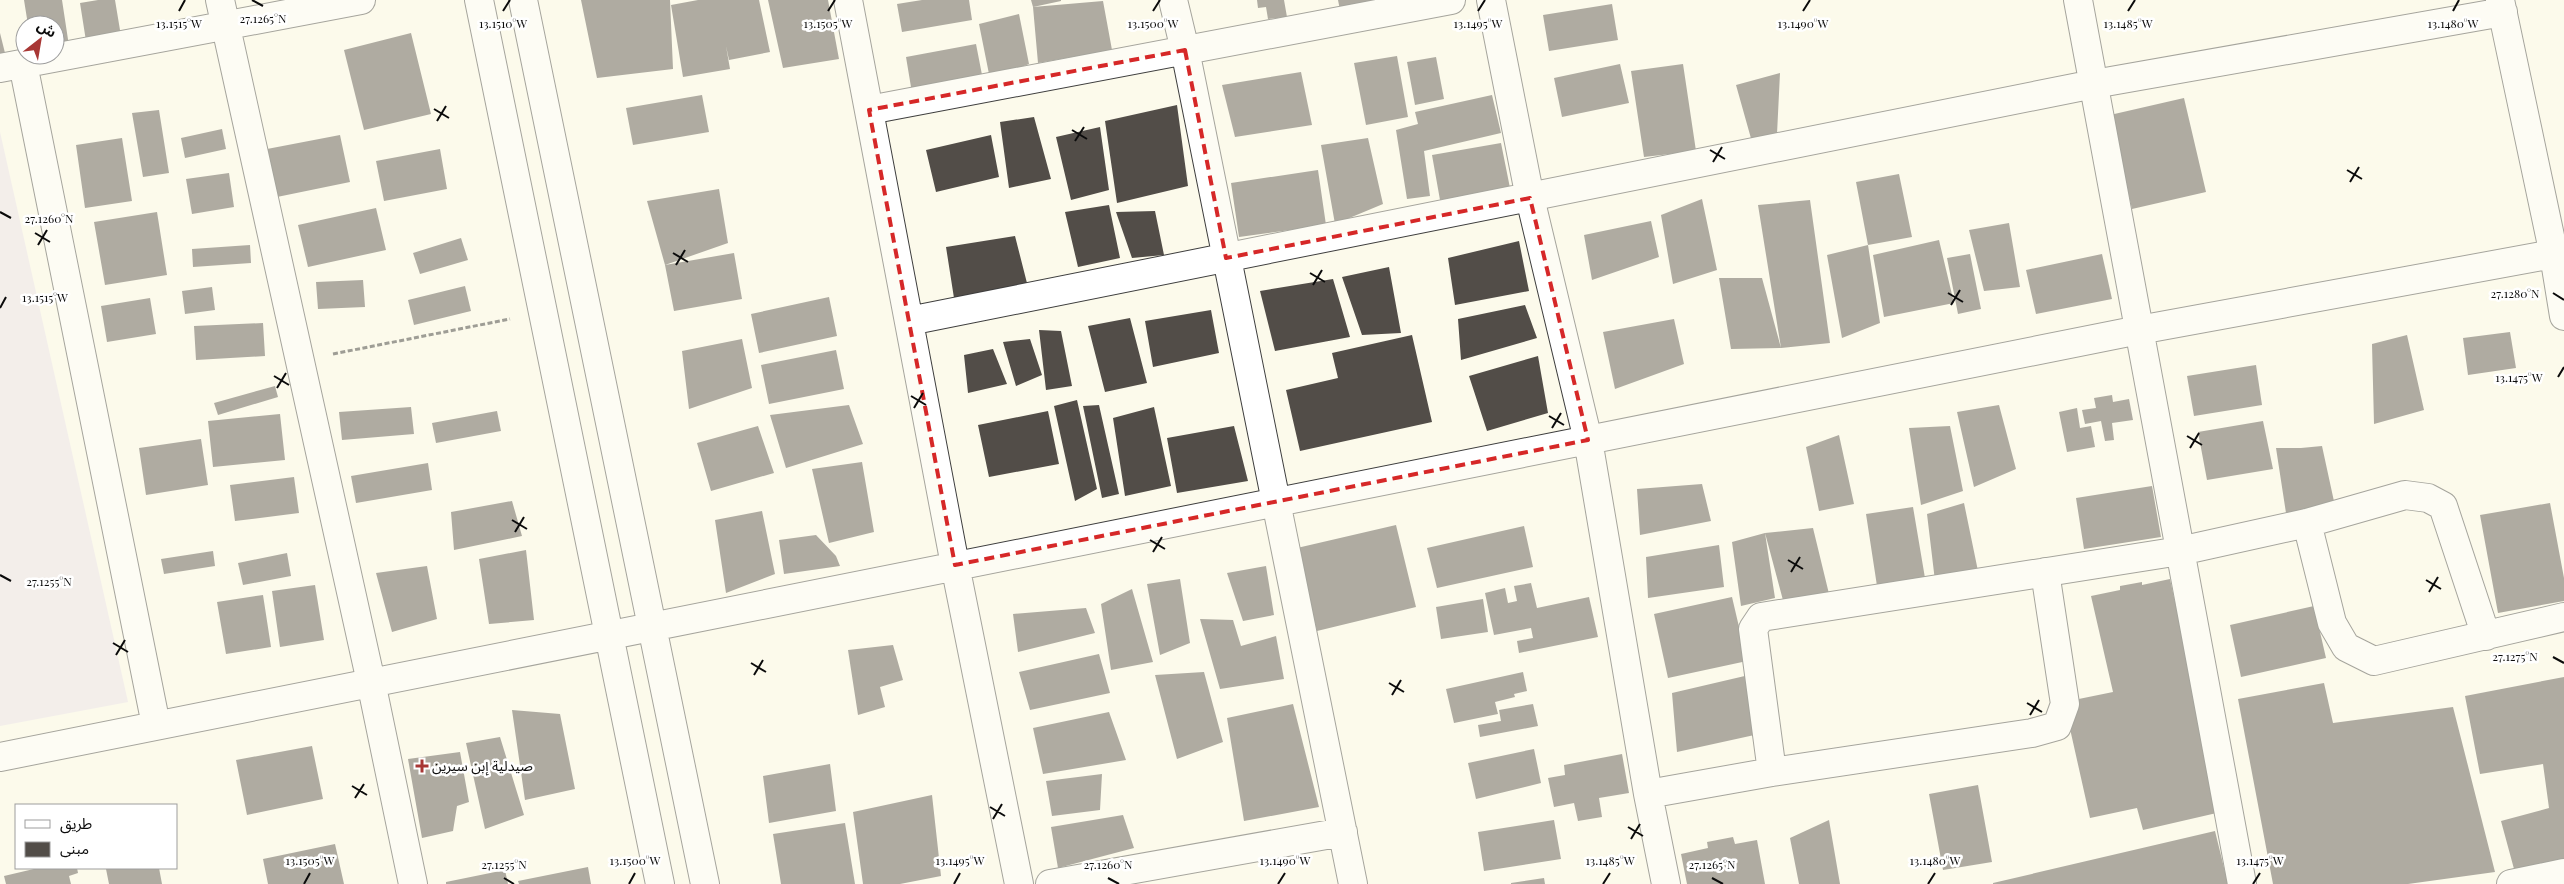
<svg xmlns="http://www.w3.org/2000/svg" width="2564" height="884" viewBox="0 0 2564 884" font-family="'Playfair Display','Noto Sans Arabic',serif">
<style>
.industrial{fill:#e8dfe9}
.building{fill:#524d48}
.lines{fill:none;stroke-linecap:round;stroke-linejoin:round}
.minor-casing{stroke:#3e3e3e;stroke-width:30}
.path{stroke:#2d2d2d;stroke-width:3;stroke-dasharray:5 2.5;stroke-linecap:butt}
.minor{stroke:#fff;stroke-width:28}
.marked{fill:none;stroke:#d62828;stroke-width:4;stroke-dasharray:10 6;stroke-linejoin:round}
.ticks{fill:none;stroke:#0b0b0b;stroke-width:2}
.poi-dot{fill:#a83735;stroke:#fff;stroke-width:2}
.labels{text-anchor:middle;stroke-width:5;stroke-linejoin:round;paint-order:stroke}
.poi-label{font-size:14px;fill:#0b0b0b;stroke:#fff;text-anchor:start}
.ticks-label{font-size:12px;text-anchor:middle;fill:#0b0b0b;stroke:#fff;stroke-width:5;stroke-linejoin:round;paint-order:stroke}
</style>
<rect width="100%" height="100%" fill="#fcfaeb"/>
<path class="industrial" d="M0,132l128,570 -128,24z"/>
<path class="building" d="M24,0h38l7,46 -14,3v-24h-27z
M98,0h17l6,36 -35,5 -6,-38z
M581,0h89l3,69 -76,9z
M698,0h61l11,52 -41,8 -3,-14 4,23 -47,8 -12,-72z
M768,0h60l11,59 -56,9z
M922,0h47l3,20 -70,12 -5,-28z
M1031,0h30v1l-28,6z
M1257,0h27l3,17 -19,2 -2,-12 -8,1z
M1338,0h48l-46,10z
M1103,1l9,49 -74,13 -5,-56z
M1612,4l6,36 -69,11 -6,-36z
M1019,14l10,50 -39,15 -11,-55z
M0,33l8,32 -8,1z
M411,33l20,81 -67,16 -20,-80z
M976,44l7,36 -71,13 -6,-36z
M1397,56l11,61 -42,8 -12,-62z
M1436,57l8,42 -29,6 -8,-43z
M1620,64l9,39 -67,14 -8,-39z
M1683,64l13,87 -52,6 -13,-86z
M1301,72l11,53 -77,12 -13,-52z
M1780,73l-3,61 -25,8 -16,-57z
M702,95l7,37 -76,13 -7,-37z
M1492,95l9,38 -77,18 6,45 -23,3 -11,-69 22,-6 -3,-12z
M2184,98l22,94 -74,17 -22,-94z
M1177,105l11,81 -71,17 -12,-82z
M159,110l10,63 -26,4 -11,-64z
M1034,117l17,62 -42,9 -9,-66z
M1100,127l9,63 -38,10 -15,-63z
M222,129l4,20 -41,9 -4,-20z
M340,135l10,47 -73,15 -10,-48z
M991,135l8,42 -63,15 -10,-42z
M122,138l10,63 -47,7 -9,-63z
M1368,138l15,66 -48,20 -14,-79z
M1501,143l9,45 -70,12 -8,-45z
M440,149l7,40 -63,12 -8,-40z
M1318,170l8,55 -87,12 -8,-54z
M229,173l5,34 -42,7 -6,-35z
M1899,174l13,63 -44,8 12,78 -38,15 -15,-83 41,-10 -12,-63z
M719,189l9,54 -63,22 69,-12 8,46 -68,12 -9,-46 -18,-64z
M1702,199l15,71 -44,14 -12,-69z
M1810,200l20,143 -49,5 -50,1 -12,-71h43l19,70 -23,-143z
M1109,205l11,53 -42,9 -13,-55z
M376,208l10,42 -78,17 -10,-42z
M1155,211l9,44 -32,3 -16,-46z
M157,212l10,63 -62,10 -11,-63z
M1651,221l8,36 -67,23 -8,-45z
M2009,223l11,64 -36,4 -15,-61z
M1015,236l13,51 -74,11 -8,-51z
M461,238l7,22 -48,14 -7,-21z
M1939,240l15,63 -70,14 -11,-62z
M1519,241l10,50 -74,14 -7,-47z
M250,245l1,18 -58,4 -1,-18z
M1970,254l11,55 -23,5 -11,-56z
M2102,254l10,45 -76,15 -10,-44z
M1389,267l12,66 -39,2 -20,-58z
M1333,279l17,58 -75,14 -15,-60z
M363,280l2,27 -47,2 -2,-27z
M465,286l6,25 -57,14 -6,-25z
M212,287l3,23 -30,4 -3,-23z
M829,297l8,39 -78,17 -8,-39z
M150,298l6,36 -49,8 -6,-36z
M1525,305l12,33 -76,22 -3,-41z
M1211,310l8,43 -66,14 -8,-46z
M1130,318l17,65 -42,9 -17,-66z
M1674,319l10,45 -69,25 -12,-57z
M263,323l2,33 -69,4 -2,-34z
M1039,330l22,1 11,55 -26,4z
M2510,332l6,36 -48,7 -5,-37z
M1412,335l20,87 -132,29 -14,-61 52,-12 -6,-25z
M2407,335l17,75 -50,14 -2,-80z
M742,339l10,49 -63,21 -7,-58z
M1030,339l12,36 -26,11 -13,-44z
M993,349l14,35 -39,9 -4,-38z
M836,350l8,39 -75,15 -8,-39z
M1538,356l10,57 -61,18 -18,-55z
M2256,365l6,40 -68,11 -7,-40z
M275,386l3,11 -60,18 -4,-12z
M2112,395l1,7 16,-3 4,21 -21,3 2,17 -9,1 -4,-20 -16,3 -3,-14 14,-2 -2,-10z
M1077,400l20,89 -22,12 -21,-95z
M849,405l14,39 -77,24 -16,-53z
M1099,405l20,89 -17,4 -19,-92z
M1999,405l17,64 -42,18 -17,-75z
M411,407l3,27 -72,6 -3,-28z
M1154,407l17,79 -46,10 -12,-78z
M2077,408l3,20 11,-2 4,21 -28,5 -8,-40z
M497,411l4,20 -65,12 -4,-20z
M1048,411l11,53 -70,13 -11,-52z
M280,414l5,46 -72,7 -5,-46z
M2263,421l10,48 -66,11 -9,-48z
M758,426l16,47 -63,18 -14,-48z
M1234,426l14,55 -71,12 -10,-55z
M1950,426l13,65 -42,14 -12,-77z
M1839,435l15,69 -35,7 -13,-64z
M201,439l7,46 -62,10 -7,-47z
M2322,446l13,60 -49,7 -10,-65h25z
M862,462l12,70 -45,11 -17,-74z
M428,463l4,27 -76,13 -5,-27z
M294,477l5,36 -64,8 -5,-36z
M1702,484l9,37 -71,14 -3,-46z
M2152,486l9,51 -77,12 -8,-51z
M512,501l10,35 -68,14 -3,-38z
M1964,503l14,68 -43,10 -8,-67z
M2550,503l14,75v23l-66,12 -18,-98z
M1913,507l12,71 -48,8 -11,-72z
M762,511l13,63 -49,19 -11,-73z
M1396,525l20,82 -99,24 -20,-83z
M1524,526l9,41 -96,21 -10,-40z
M1813,528l17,70 -46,6 -19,-71 10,65 -34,8 -9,-64 33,-9z
M816,535l20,21 4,10 -56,8 -5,-34z
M1719,545l5,42 -76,11 -2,-41z
M526,550l8,70 -45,4 -10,-65z
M213,551l2,15 -51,8 -3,-15z
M287,553l4,23 -48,9 -5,-22z
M427,566l10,53 -45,13 -16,-59z
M1266,566l8,49 -31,6 -16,-48z
M1180,579l10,64 -30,12 -13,-71z
M2170,579l51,233 -78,18 -6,-22 -47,10 -26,-116 49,-10 -22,-96 29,-6v-4l22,-4v3z
M1531,583l6,25 52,-11 9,40 -79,16 -2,-12 16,-3 -2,-10 -37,7 -9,-42 20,-5 3,15 9,-2 -3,-15z
M315,585l9,55 -44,7 -8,-56z
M1132,589l21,73 -42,8 -10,-66z
M263,595l8,52 -45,7 -9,-52z
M1732,597l15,64 -79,17 -14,-64z
M1483,599l5,33 -47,7 -5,-32z
M2314,606l12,52 -85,19 -11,-52z
M1086,608l9,25 -77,19 -5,-38z
M1200,619l33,1 8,26 35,-10 8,43 -64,10z
M893,645l10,35 -23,7 5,20 -27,8 -10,-65z
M1099,654l11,39 -80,17 -11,-38z
M1204,672l19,70 -46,17 -22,-84z
M1523,672l4,19 -13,3 1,3 -20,5 3,12 -44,9 -8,-34z
M1749,675l10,59 -82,18 -5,-59z
M2564,677v191l-47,12 -16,-59 48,-13 -6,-44 -63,10 -15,-78z
M2324,683l9,40 120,-16 42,165 -87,12h-135l-35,-185z
M1293,704l26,103 -75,14 -17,-103z
M1533,704l5,22 -58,11 -2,-12 23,-4 -2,-11z
M512,710l48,4 15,75 -50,11z
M1109,712l17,48 -83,14 -10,-46z
M500,737l24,78 -39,14 -19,-86z
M312,746l11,53 -76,16 -11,-55z
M1534,749l7,34 -65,16 -8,-36z
M460,752l9,50 -12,4 -4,25 -31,7 -14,-79z
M1622,754l7,39 -30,5 3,19 -24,4 -4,-18 -20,4 -6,-29 17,-3 -1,-10z
M830,764l6,47 -67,12 -6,-47z
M1102,774l-2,36 -48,6 -6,-35z
M1978,785l14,77 -49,8 -14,-76z
M932,795l9,81 -41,8h-37l-10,-72z
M1123,815l11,33 -76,20 -7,-41z
M1554,820l7,39 -77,12 -6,-39z
M1829,820l11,64h-41l-9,-46z
M845,823l10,61h-74l-8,-50z
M2215,831l13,53h-235v-1z
M1733,837l2,7 22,-4 8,44h-78l-6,-30 27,-6 -1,-6z
M335,844l9,40h-76l-5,-25z
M588,867l3,17h-72l-1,-3z
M38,868h39l1,5 -9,3 2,8h-65l-2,-8z
M112,868h47l3,16h-53l-3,-15z
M505,870l3,14h-62v-2z
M1544,878l1,6h-34v-1z"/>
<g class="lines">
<defs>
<path id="minor" d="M220,0l151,682 42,202
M479,0l181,884
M523,0l182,884
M848,0l107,565 64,319
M1173,0l12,50 168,834
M1491,0l39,198 58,242 60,354 18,90
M2078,0l164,884
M2500,0l54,255 10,61
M23,64l133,661
M0,68l361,-68
M869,110l582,-110
M909,321l1185,-237 409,-72
M2307,523l25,100 14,24 28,14 190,-44
M0,757l2139,-427 425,-78
M1772,772l-19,-143 8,-12 419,-66 127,-28 98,-28 23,3 15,8 43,130
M1648,794l124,-22 260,-39 25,-7 8,-22 -20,-132
M1050,884l293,-52
M2511,884l53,-11"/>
</defs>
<use href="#minor" class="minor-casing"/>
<path class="path" d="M333,354l177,-35"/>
<use href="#minor" class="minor"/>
</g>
<path d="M0 0H2564V884H0ZM1185,50l41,208 304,-60 58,242 -633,125 -86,-455z" fill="#fcfaeb" fill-opacity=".55" fill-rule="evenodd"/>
<path class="marked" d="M1185,50l41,208 304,-60 58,242 -633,125 -86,-455z"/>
<path class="ticks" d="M252,0l11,6M179,11l6,-11M503,11l7,-11M828,11l7,-11M1153,11l7,-11M1478,11l7,-11M1803,11l7,-11M2128,11l7,-11M2453,11l6,-11M434,109l15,9M437,121l9,-15M1072,130l15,9M1075,141l9,-14M1710,150l15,9M1713,162l9,-15M2347,170l15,9M2350,182l9,-15M0,212l11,6M35,233l15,9M38,245l9,-15M673,253l15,9M676,265l9,-15M1310,273l15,9M1313,285l9,-15M1948,293l15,9M2553,293l11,7M1951,305l9,-15M0,308l6,-11M274,376l15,9M2558,377l6,-10M277,388l9,-15M911,396l15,9M914,408l9,-15M1549,416l15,9M1552,428l9,-15M2187,436l15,9M2190,448l9,-15M512,520l15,9M515,532l9,-15M1150,540l15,9M1153,552l9,-15M1788,560l15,9M1791,572l9,-15M0,575l11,6M2426,580l15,9M2429,592l9,-15M113,643l15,9M116,655l9,-15M2553,657l11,6M751,663l15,9M754,675l9,-15M1389,683l15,9M1392,695l9,-15M2027,703l15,9M2030,715l9,-15M352,786l15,9M355,798l9,-14M990,807l15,9M993,819l9,-15M1628,827l15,9M1631,839l9,-15M504,878l10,6M1108,878l11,6M1712,878l11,6M304,884l6,-11M629,884l6,-11M954,884l6,-11M1278,884l7,-11M1603,884l7,-11M1928,884l7,-11M2253,884l7,-11"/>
<path class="poi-dot" d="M419.5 758.5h5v5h5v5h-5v5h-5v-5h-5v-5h5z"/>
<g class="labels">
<g class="poi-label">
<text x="432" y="771">صيدلية إبن سيرين</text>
</g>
</g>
<g class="ticks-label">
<text x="263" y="23">27.1265°N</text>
<text x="179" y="28">13.1515°W</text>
<text x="2453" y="28">13.1480°W</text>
<text x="503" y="28">13.1510°W</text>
<text x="828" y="28">13.1505°W</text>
<text x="1153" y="28">13.1500°W</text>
<text x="1478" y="28">13.1495°W</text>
<text x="1803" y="28">13.1490°W</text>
<text x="2128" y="28">13.1485°W</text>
<text x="49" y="223">27.1260°N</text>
<text x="2515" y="298">27.1280°N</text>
<text x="45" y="302">13.1515°W</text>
<text x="2519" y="382">13.1475°W</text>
<text x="49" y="586">27.1255°N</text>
<text x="2515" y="661">27.1275°N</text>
<text x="310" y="865">13.1505°W</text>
<text x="635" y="865">13.1500°W</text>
<text x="960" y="865">13.1495°W</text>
<text x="1285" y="865">13.1490°W</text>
<text x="1610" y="865">13.1485°W</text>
<text x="1935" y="865">13.1480°W</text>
<text x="2260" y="865">13.1475°W</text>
<text x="504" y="869">27.1255°N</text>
<text x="1108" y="869">27.1260°N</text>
<text x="1712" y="869">27.1265°N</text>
</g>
<rect x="15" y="804" width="162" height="65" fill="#ffffff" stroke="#9d9d9d"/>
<rect x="25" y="820" width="25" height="8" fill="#ffffff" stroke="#9d9d9d"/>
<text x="60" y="829" font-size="15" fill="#0b0b0b">طريق</text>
<rect x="25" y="842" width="25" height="15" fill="#524d48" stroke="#9d9d9d"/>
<text x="60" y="854" font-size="15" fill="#0b0b0b">مبنى</text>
<g transform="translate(40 40) rotate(31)"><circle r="24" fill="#ffffff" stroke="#9d9d9d"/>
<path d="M0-4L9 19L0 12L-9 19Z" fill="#a83735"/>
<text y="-8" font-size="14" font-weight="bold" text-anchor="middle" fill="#0b0b0b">ش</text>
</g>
</svg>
